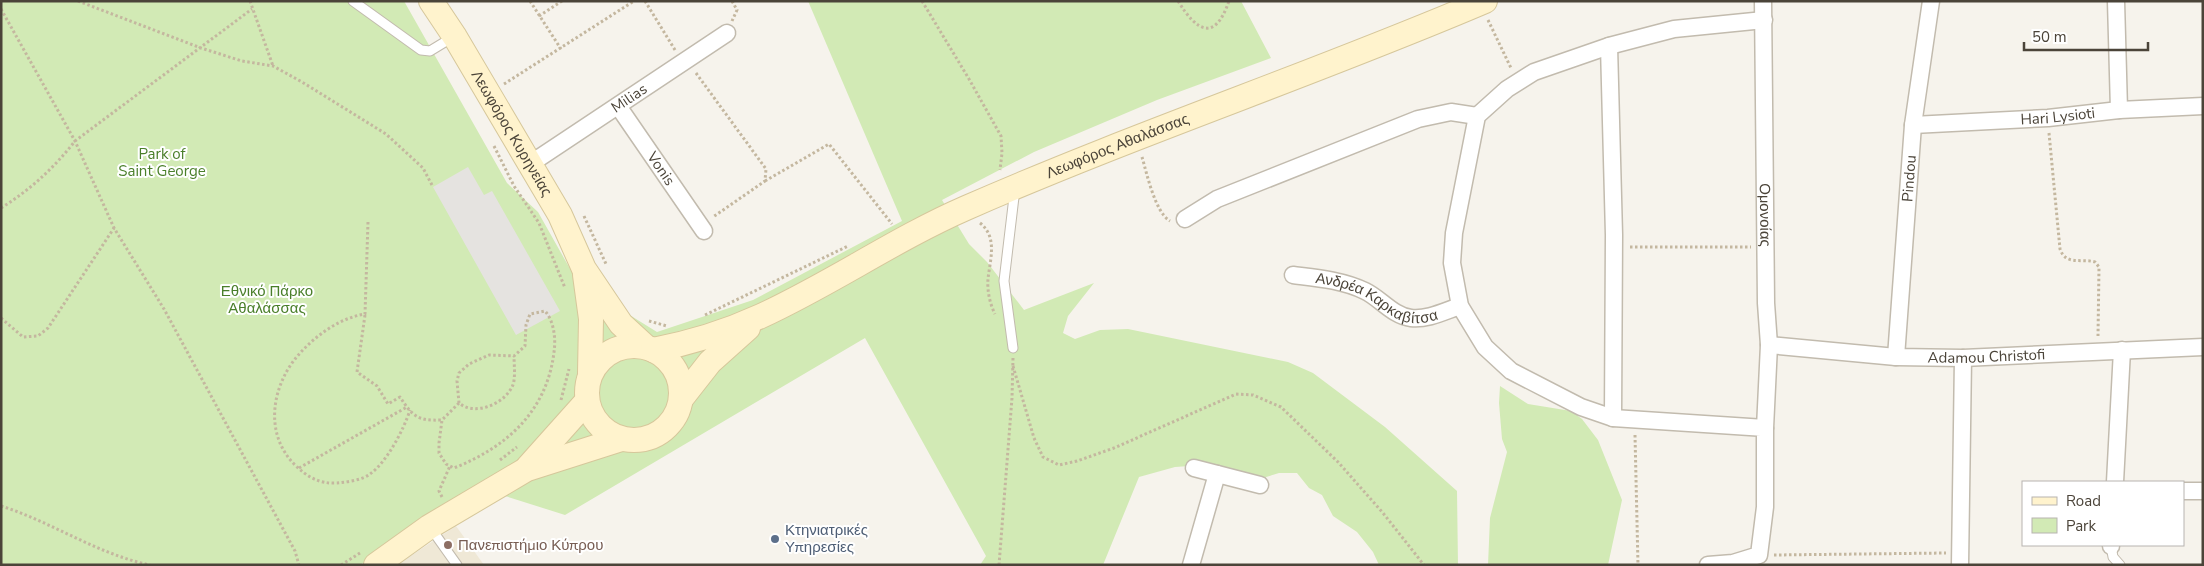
<svg xmlns="http://www.w3.org/2000/svg" width="2204" height="566" viewBox="0 0 2204 566" font-family="'Nunito Sans',sans-serif">
<style>
.education{fill:#efe8d6}
.green{fill:#d2eab5}
.parking{fill:#e5e3e0}
.lines{fill:none;stroke-linecap:round;stroke-linejoin:round}
.service-casing{stroke:#c2bbae;stroke-width:11}
.minor-casing{stroke:#c2bbae;stroke-width:19}
.secondary-casing{stroke:#d6c79b;stroke-width:26}
.path{stroke:#c4b79f;stroke-width:3;stroke-dasharray:2.5 2.5;stroke-linecap:butt}
.service{stroke:#fff;stroke-width:9}
.minor{stroke:#fff;stroke-width:16}
.secondary{stroke:#fff3cd;stroke-width:24}
.service-dot{fill:#5c6f8a;stroke:#fff;stroke-width:2}
.education-dot{fill:#8d6e63;stroke:#fff;stroke-width:2}
.labels{text-anchor:middle;stroke-width:4;stroke-linejoin:round;paint-order:stroke}
.street-label{font-size:15px;fill:#4b4439;stroke:#fff}
.park-label{font-size:15px;fill:#4a7f2a;stroke:#fff}
.service-label{font-size:15px;fill:#4e5e75;stroke:#fff;text-anchor:start}
.education-label{font-size:15px;fill:#785e54;stroke:#fff;text-anchor:start}
</style>
<rect width="100%" height="100%" fill="#f6f3ec"/>
<path class="education" d="M456,526l28,39h-87z"/>
<path class="green" d="M1,1h403l103,182 31,29 40,71 79,49 96,-32 149,-79 -94,-220h433l30,57 -114,42 -123,52 -92,48 27,44 18,18 37,48 70,-27 -26,33 -5,17 12,6 25,-9 28,-1 160,33 25,11 72,54 72,64 1,74h-79l-6,-13 -16,-20 -24,-16 -11,-21 -13,-7 -12,-15h-18l-26,8 -49,-16 -29,2 -36,10 -36,88h-123l6,-9 -121,-218 -300,177 -82,-26 -123,76h-359z
M1500,386l28,18 43,7 11,8 16,21 24,60 -14,65h-120l2,-47 17,-66 -5,-13 -3,-36z"/>
<path class="parking" d="M468,167l16,28 8,-4 68,120 -44,24 -83,-148z"/>
<g class="lines">
<defs>
<path id="service" d="M353,1l68,49 9,1 23,-14
M1012,191l2,6 -10,84 9,67
M430,527l27,38
M2111,546l2,11 7,8"/>
<g id="minor">
<path id="s1" d="M1763,1l3,302 3,42 -4,83"/>
<path d="M2116,1l3,109"/>
<path d="M1609,46l5,189 -1,183"/>
<path id="s2" d="M618,106l86,125"/>
<path id="s3" d="M1913,125l135,-7 71,-8 84,-4"/>
<path id="s4" d="M530,164l197,-131"/>
<path d="M1185,219l32,-20 201,-80 33,-7 26,4"/>
<path id="s5" d="M1293,275c24,3 49,5 72,16 15,7 28,25 46,27 16,2 34,-7 49,-12"/>
<path id="s6" d="M1769,345l127,12 67,1 240,-11"/>
<path id="s7" d="M1896,357l17,-232 18,-124"/>
<path d="M1194,468l66,17"/>
<path d="M2115,482l7,-132"/>
<path d="M2183,491h20"/>
<path d="M2111,546v-1"/>
<path d="M1191,565l26,-91"/>
<path d="M1708,565l25,-2 26,-8 6,-48v-79l-152,-10 -32,-11 -70,-36 -26,-24 -25,-41 -8,-43 2,-30 23,-117 30,-27 27,-17 75,-26 65,-17 90,-9"/>
<path d="M1960,565l3,-207"/>
</g>
<g id="secondary">
<path id="s8" d="M431,1l24,36 105,178 24,54 37,55 25,23"/>
<path d="M585,275l6,44 -1,54"/>
<circle cx="634" cy="393" r="47"/>
<path id="s9" d="M653,350c37,-7 73,-18 108,-34 70,-32 134,-77 205,-108 171,-75 348,-134 519,-207"/>
<path d="M681,399l29,-37 38,-34"/>
<path d="M528,467l59,-66"/>
<path d="M376,565l53,-38 98,-58 94,-30"/>
</g>
</defs>
<use href="#service" class="service-casing"/>
<use href="#minor" class="minor-casing"/>
<use href="#secondary" class="secondary-casing"/>
<path class="path" d="M78,1l123,47 41,13 31,5 29,16 84,52 37,34 10,19
M250,1l23,65
M530,1l31,48
M645,1l30,49
M732,1l5,9 -5,11
M922,1l47,78 32,57 1,17 -2,17
M1178,1c19,31 37,41 51,0
M1,9l74,132 39,87 50,81 131,242 4,14
M539,16l23,-15
M1488,20l23,48
M696,73l70,96 -1,12 -52,36
M504,84l130,-83
M2049,133l11,116c6,17 21,9 35,13l4,5 -1,69
M494,146l20,40 25,37 26,65
M1142,157c5,17 13,55 28,64
M765,181l64,-37 63,80
M1,208c29,-18 53,-40 74,-67l177,-132
M584,216l22,48
M368,222l-3,92c-25,4 -47,20 -64,38 -29,31 -38,80 -7,112 13,13 25,20 43,19 11,-1 25,-3 33,-9 17,-12 34,-45 40,-64
M980,223c18,14 10,37 8,56 -1,12 2,25 7,35
M1630,247h121
M365,315l-8,57 20,14 11,18 12,-7c13,20 18,24 42,23
M705,315l143,-69
M1,318l22,19 15,-1 10,-8 66,-100
M649,321l18,5
M1013,366l21,72 9,19 16,8 18,-4 37,-13 122,-54 17,1 28,12 57,55 45,51 41,52
M561,400l8,-31
M459,403l-17,17 -3,23v10l7,11 8,4c53,-21 93,-57 100,-116 2,-13 0,-31 -9,-41l-15,3 -4,11 -1,21 -11,10 -25,-1 -20,9 -10,9 -2,8 2,22c15,13 44,2 53,-16 4,-7 2,-22 2,-31
M1635,435l3,130
M500,460l17,-13
M299,468l108,-61
M442,497l-3,-6 11,-25
M1,506c51,16 96,48 149,59
M1774,555l172,-2
M341,565l19,-12
M999,565l13,-167 1,-40"/>
<use href="#service" class="service"/>
<use href="#minor" class="minor"/>
<use href="#secondary" class="secondary"/>
</g>
<circle class="service-dot" cx="775" cy="539" r="5"/>
<circle class="education-dot" cx="448" cy="545" r="5"/>
<g class="labels">
<g class="street-label">
<text dy="5" stroke="none"><textPath href="#s4" startOffset="119">Milias</textPath></text>
<text dy="5" stroke="none"><textPath href="#s3" startOffset="145">Hari Lysioti</textPath></text>
<text dy="5" stroke="none"><textPath href="#s8" startOffset="155">Λεωφόρος Κυρηνείας</textPath></text>
<text dy="5" stroke="none"><textPath href="#s9" startOffset="509">Λεωφόρος Αθαλάσσας</textPath></text>
<text dy="5" stroke="none"><textPath href="#s2" startOffset="76">Vonis</textPath></text>
<text dy="5" stroke="none"><textPath href="#s7" startOffset="179">Pindou</textPath></text>
<text dy="5" stroke="none"><textPath href="#s1" startOffset="214">Ομονοίας</textPath></text>
<text dy="5" stroke="none"><textPath href="#s5" startOffset="89">Ανδρέα Καρκαβίτσα</textPath></text>
<text dy="5" stroke="none"><textPath href="#s6" startOffset="218">Adamou Christofi</textPath></text>
</g>
<g class="park-label">
<text x="162" y="159">Park of<tspan x="162" dy="17">Saint George</tspan></text>
<text x="267" y="296">Εθνικό Πάρκο<tspan x="267" dy="17">Αθαλάσσας</tspan></text>
</g>
<g class="service-label">
<text x="785" y="535">Κτηνιατρικές<tspan x="785" dy="17">Υπηρεσίες</tspan></text>
</g>
<g class="education-label">
<text x="458" y="550">Πανεπιστήμιο Κύπρου</text>
</g>
</g>
<rect width="2204" height="566" fill="none" stroke="#4b4439" stroke-width="5"/>
<rect x="2022" y="481" width="162" height="65" fill="#ffffff" stroke="#b7b4b0"/>
<rect x="2032" y="497" width="25" height="8" fill="#fff3cd" stroke="#b7b4b0"/>
<text x="2066" y="506" font-size="15" fill="#4b4439">Road</text>
<rect x="2032" y="518" width="25" height="15" fill="#d2eab5" stroke="#b7b4b0"/>
<text x="2066" y="531" font-size="15" fill="#4b4439">Park</text>
<path d="M2024 42v8h124v-8" fill="none" stroke="#4b4439" stroke-width="2.5"/>
<text x="2032" y="42" font-size="15" fill="#4b4439" stroke="#ffffff" stroke-width="4" paint-order="stroke">50 m</text>
</svg>
